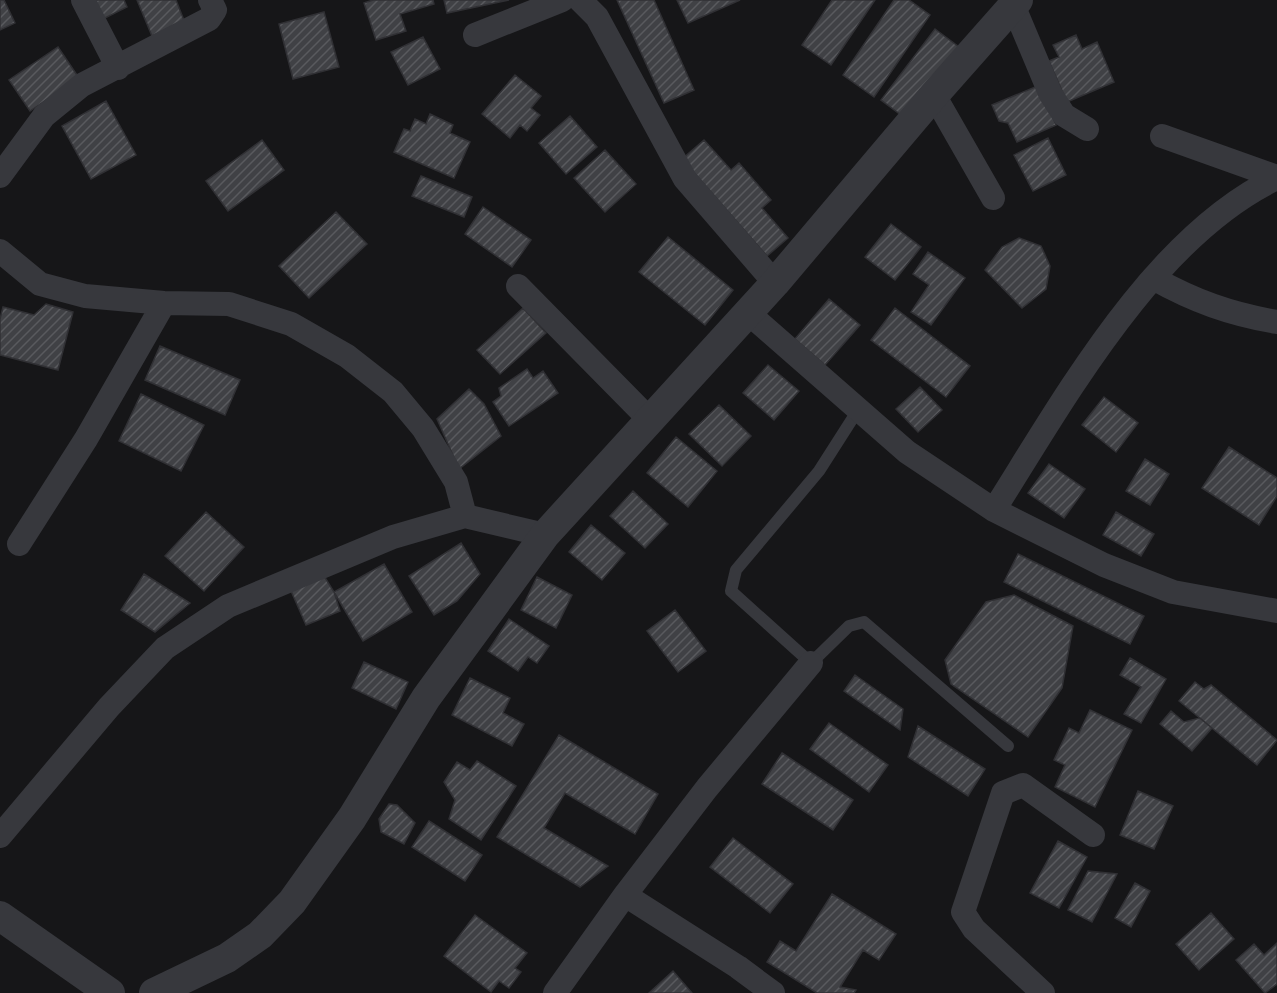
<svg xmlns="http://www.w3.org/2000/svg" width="1277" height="993" viewBox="0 0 1277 993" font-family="'Varela Round',sans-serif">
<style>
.building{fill:url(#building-hatch);stroke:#303034;stroke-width:1.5}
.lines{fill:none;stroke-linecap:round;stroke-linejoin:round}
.service{stroke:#37383d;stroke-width:12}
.minor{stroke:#37383d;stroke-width:24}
.tertiary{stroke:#37383d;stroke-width:30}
</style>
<defs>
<pattern id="building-hatch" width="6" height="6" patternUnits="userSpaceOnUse" patternTransform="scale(1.5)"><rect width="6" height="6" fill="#404145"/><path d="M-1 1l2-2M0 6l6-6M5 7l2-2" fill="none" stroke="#595a5e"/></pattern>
</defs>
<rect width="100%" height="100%" fill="#161618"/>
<path class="building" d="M0,0h4l11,23 -15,7z
M93,0h31l3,7 -24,12z
M137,0h39l9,23 -33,13z
M373,0h60l1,4 -34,10 6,17 -30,9 -12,-37z
M444,0h65l-62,13z
M617,0h37l40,90 -30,13z
M677,0h63l-52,23z
M832,0h43l-44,65 -29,-20z
M894,0h15l21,15 -56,82 -31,-22z
M324,12l15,55 -46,12 -14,-55z
M935,29l28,21 -54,71 -28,-21z
M1076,35l6,14 15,-7 17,40 -47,20 -18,-41 10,-4 -6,-12z
M423,37l17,32 -32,16 -17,-33z
M58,47l21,31 -49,33 -21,-31z
M515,75l26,21 -10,12 9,7 -13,16 -7,-6 -10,13 -28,-24z
M1040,85l16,40 -39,17 -9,-19 -9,-2 -7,-16z
M106,101l30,54 -45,24 -29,-53z
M430,114l23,11 -3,8 20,9 -16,36 -60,-26 10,-23 6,2 5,-12 11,5z
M570,116l27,31 -31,27 -27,-31z
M1048,138l18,37 -33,16 -19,-36z
M262,140l22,30 -56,41 -22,-30z
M704,140l27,30 8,-7 32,37 -9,8 26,30 -21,18 -85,-97z
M605,150l31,34 -31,28 -31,-34z
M421,176l51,21 -8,20 -52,-21z
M483,207l48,33 -19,27 -47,-33z
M336,212l31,32 -58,54 -30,-32z
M891,224l30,23 -26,33 -30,-23z
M668,237l65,53 -28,35 -66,-53z
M1019,238l22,8 9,20 -4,23 -24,19 -37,-38 17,-23z
M928,252l37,26 -34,47 -20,-13 18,-27 -16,-11z
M829,299l31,26 -35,40 -30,-26z
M46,304l27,8 -15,58 -58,-15v-36l3,-12 31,8z
M523,308l23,25 -46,41 -23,-24z
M895,308l75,58 -24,31 -75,-57z
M160,346l80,34 -15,35 -80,-35z
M768,365l31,26 -25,29 -31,-27z
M527,369l6,9 10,-7 15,22 -49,33 -16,-24 8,-6 -2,-8z
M920,387l22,23 -24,22 -22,-23z
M469,389l15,15 17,32 -42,33 -22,-50z
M141,394l63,31 -23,46 -62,-30z
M1104,397l34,26 -22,29 -34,-27z
M719,405l32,31 -29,30 -33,-32z
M676,437l41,34 -29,36 -41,-34z
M1229,447l48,31v18l-18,29 -57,-37z
M1145,459l24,15 -19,31 -24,-14z
M1049,464l36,25 -21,29 -36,-25z
M633,491l35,33 -23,24 -35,-32z
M206,512l38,35 -40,44 -39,-35z
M1116,512l38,22 -13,22 -38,-21z
M591,525l34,28 -23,27 -33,-28z
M461,543l19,31 -23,27 -23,14 -25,-39z
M1018,554l126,62 -14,28 -126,-62z
M384,564l28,48 -49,29 -29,-49z
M144,574l46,29 -35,29 -34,-22z
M324,576l10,16 6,19 -34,14 -15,-34z
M537,577l35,18 -16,33 -35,-18z
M1014,595l59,31 -11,62 -34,49 -77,-53 -6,-24 41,-58z
M675,610l31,41 -28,21 -31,-41z
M509,619l40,27 -12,17 -9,-6 -10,14 -30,-20z
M1130,658l36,21 -25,44 -17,-9 17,-27 -21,-12z
M364,662l44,20 -12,27 -44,-21z
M855,675l48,34 -3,21 -56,-39z
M470,678l40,20 -7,15 21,11 -12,22 -60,-31z
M1195,682l9,7 7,-4 66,55 -20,25 -78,-64z
M1090,710l42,20 -37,77 -40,-20 10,-22 -11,-5 15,-32 10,5z
M1171,711l13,11 16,-4 12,10 -20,23 -32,-27z
M829,723l59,42 -19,27 -59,-43z
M918,726l67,43 -17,27 -60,-39z
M559,735l99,59 -23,40 -70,-41 -21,35 64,38 -28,21 -83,-50z
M782,753l71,47 -20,30 -71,-46z
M477,761l39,25 -35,54 -32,-21 6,-19 -11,-18 13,-20 13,8z
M1138,791l35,15 -19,43 -34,-14z
M389,804l8,1 18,18 -11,21 -23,-12 -2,-13z
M429,821l53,34 -17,26 -53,-34z
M733,838l60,46 -23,29 -60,-46z
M1058,841l29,16 -28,51 -29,-15z
M1088,871l29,3 -25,48 -24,-12z
M1135,883l15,8 -19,36 -16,-9z
M832,894l64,40 -17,26 -16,-10 -23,37 16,3 -2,3h-37l-50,-31 13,-21 16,10z
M1211,913l23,26 -35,31 -23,-26z
M475,915l52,38 -12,15 6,4 -12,16 -10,-7 -8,11 -47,-36z
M1277,943v41l-12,9 -29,-33 18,-16 10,11z
M673,971l19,22h-43z"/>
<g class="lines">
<path class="service" d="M858,410l-39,61 -83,99 -5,21 80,72 38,-37 15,-4 144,124"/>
<path class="minor" d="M83,0l35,68
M580,0l17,17 88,162 90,104
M1013,5l37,88 14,22 23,14
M475,35l87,-35
M934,95l59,103
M1162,136l115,41
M0,176l44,-60 38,-31 127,-66 6,-9 -5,-10
M0,251l40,33 45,12 79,7 65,1 62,20 56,32 46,36 30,36 33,54 9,34
M1153,278c41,23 77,36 124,44
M518,286l131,133
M747,312l160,140 87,58 110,55 69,27 104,19
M994,510c71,-112 160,-274 283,-332
M19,544l67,-105 78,-136
M0,836l109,-129 56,-59 63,-42 165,-69 72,-21 80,19
M625,895l113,72 35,26
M555,993l70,-98 82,-107 104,-125
M1043,993l-69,-64 -11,-17 40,-119 20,-8 70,50"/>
<path class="tertiary" d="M0,916l110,77
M154,993l73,-35 33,-23 32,-33 60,-84 74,-120 119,-163 230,-252 159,-188 84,-95"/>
</g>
</svg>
